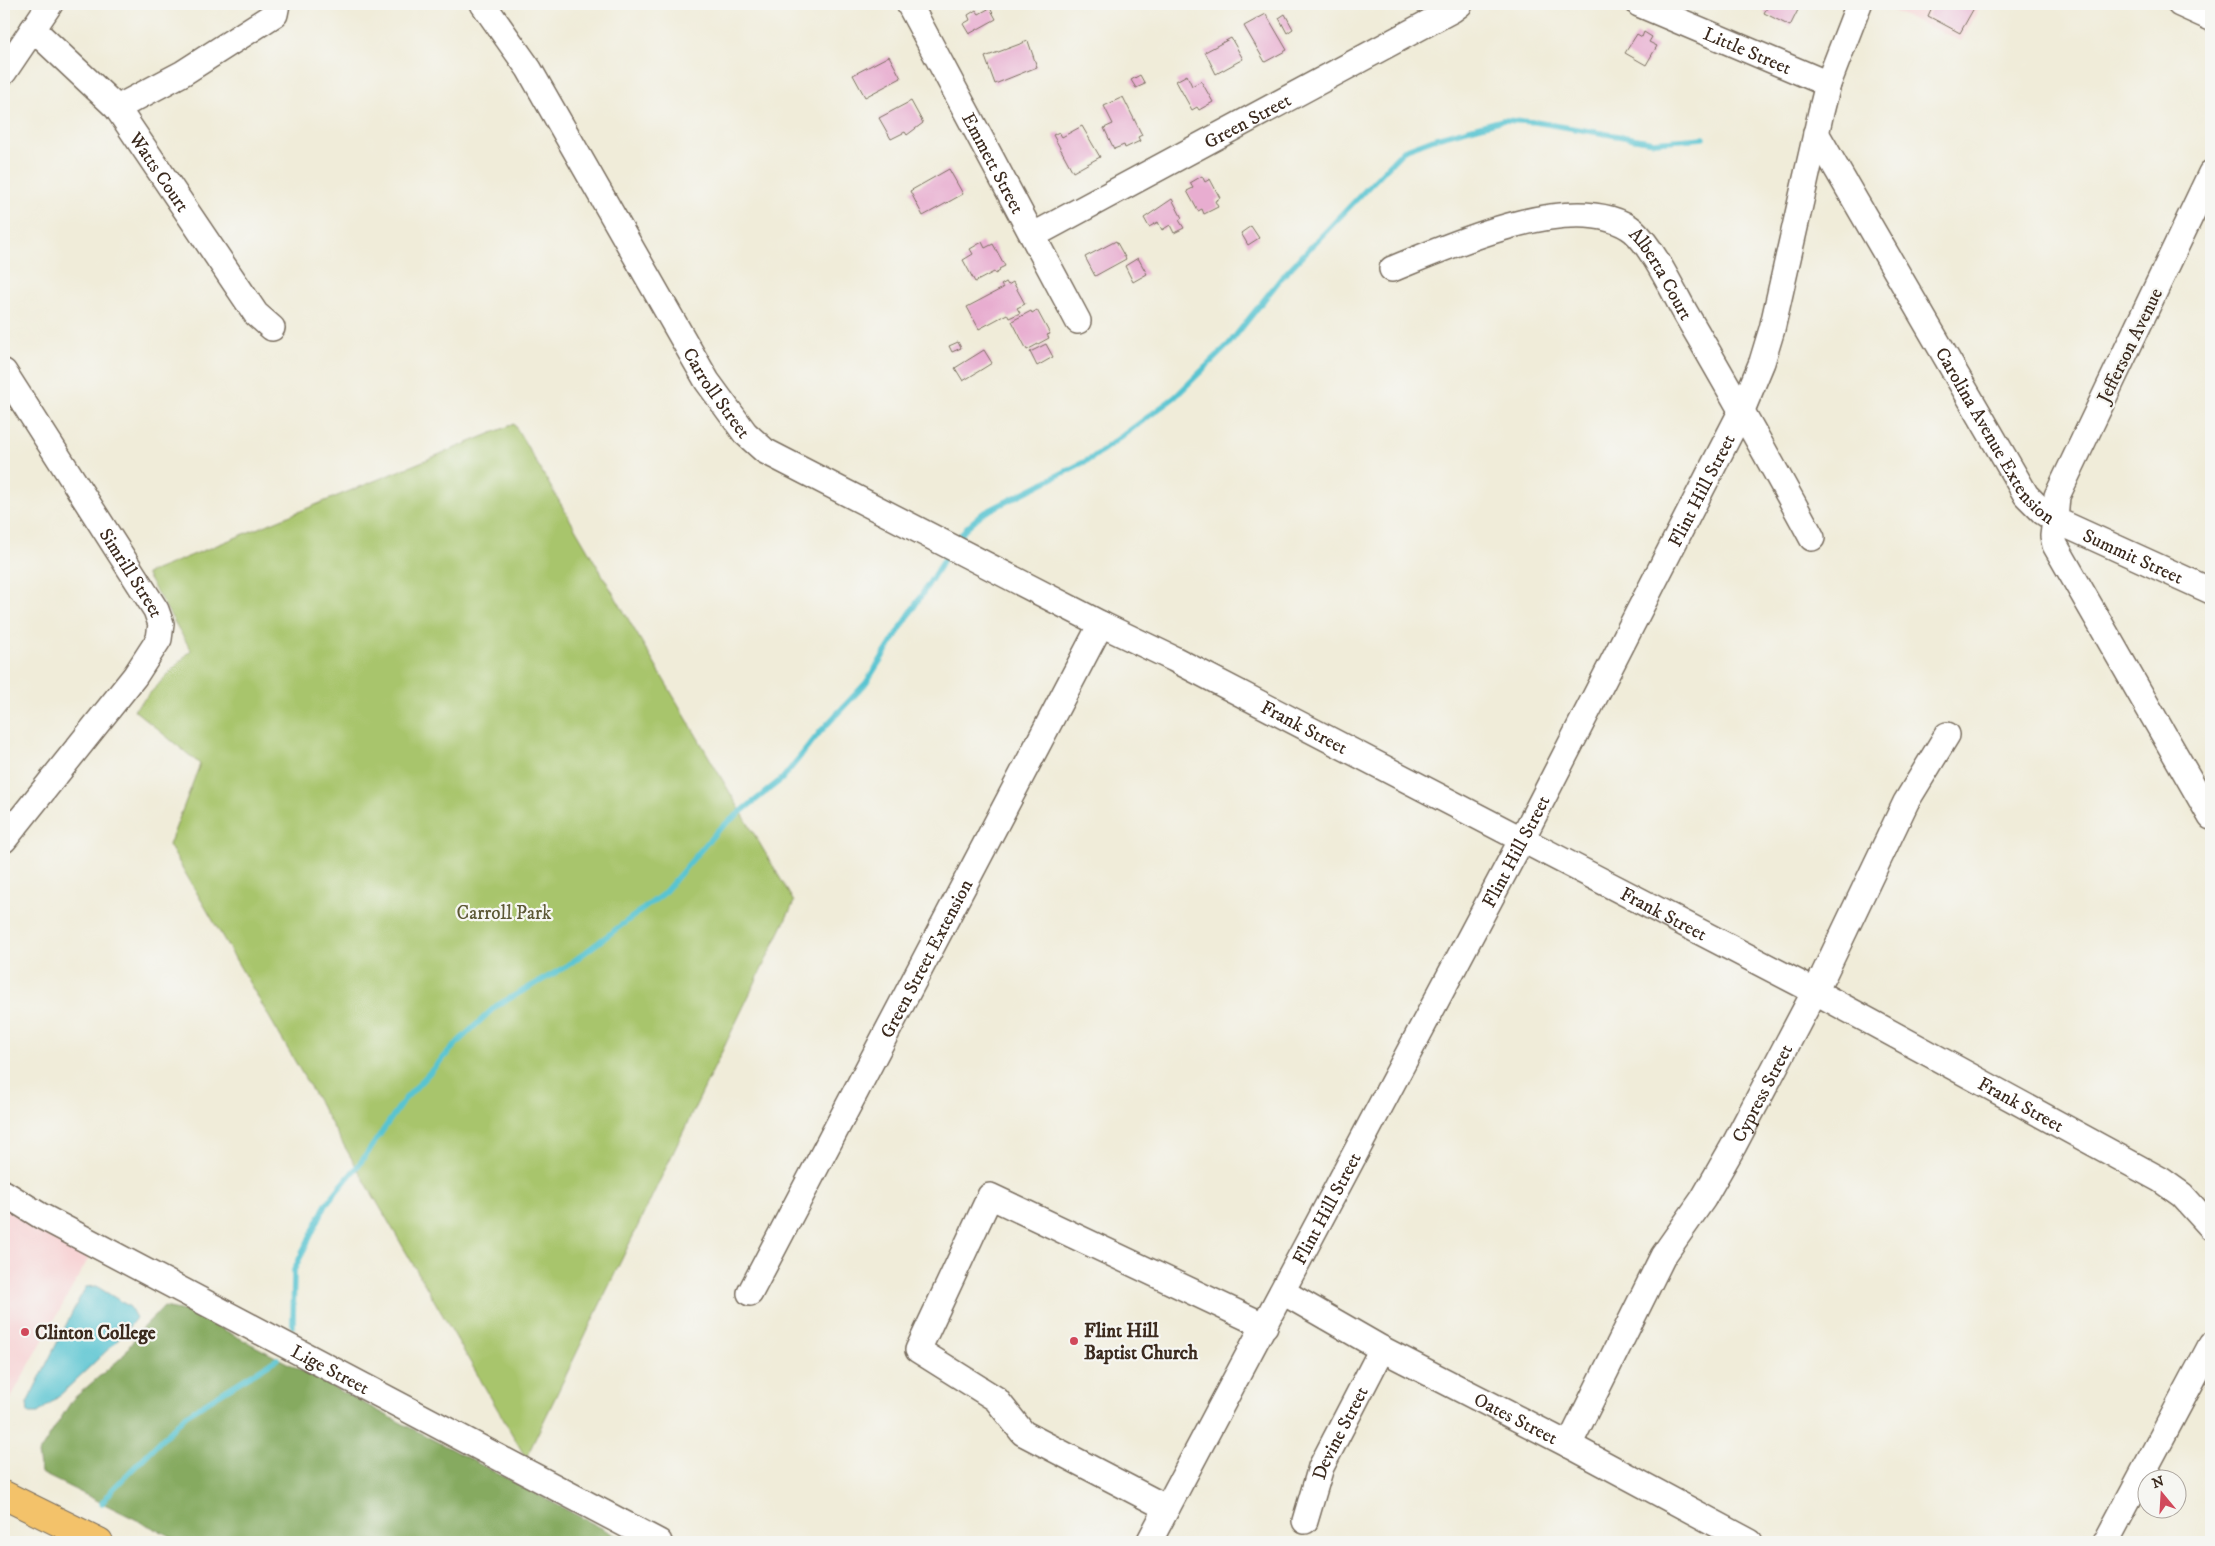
<svg xmlns="http://www.w3.org/2000/svg" width="2215" height="1546" viewBox="0 0 2215 1546" font-family="'IM FELL DW Pica',serif">
<style>
.built{fill:#f7cfd1}
.green{fill:#a8c56c;stroke:#727845}
.forest{fill:#86aa60;stroke:#606a3f}
.water{fill:#58c4d1;stroke:#4a7778}
.lines{fill:none;stroke-linecap:round;stroke-linejoin:round}
.stream{stroke:#58c4d1;stroke-width:5.5}
.building{fill:#e8add0}
.minor-casing{stroke:#7a6e5f;stroke-width:28}
.highway-casing{stroke:#7a6e5f;stroke-width:30}
.minor{stroke:#fff;stroke-width:25}
.highway{stroke:#f3c26a;stroke-width:28}
.poi-dot{fill:#d1495b;stroke:#f6f6f2;stroke-width:2}
.labels{text-anchor:middle;stroke-width:4.5;stroke-linejoin:round;paint-order:stroke}
.street-label{font-size:19px;fill:#3b2a1e;stroke:#f6f6f2}
.park-label{font-size:19px;fill:#5c5835;stroke:#f6f6f2}
.poi-label{font-size:19px;font-weight:bold;fill:#3b2a1e;stroke:#f6f6f2;text-anchor:start}
</style>
<rect width="100%" height="100%" fill="#f6f6f2"/>
<filter id="ink" filterUnits="userSpaceOnUse"><feTurbulence type="fractalNoise" baseFrequency=".02" numOctaves="2"/><feDisplacementMap in="SourceGraphic" scale="10" xChannelSelector="R" yChannelSelector="G"/><feConvolveMatrix kernelMatrix="1 2 1 2 8 2 1 2 1" color-interpolation-filters="sRGB"/></filter>
<filter id="wash" filterUnits="userSpaceOnUse"><feTurbulence type="fractalNoise" baseFrequency=".0096" numOctaves="4" result="noise"/><feDisplacementMap in="SourceGraphic" scale="20" xChannelSelector="R" yChannelSelector="G"/><feGaussianBlur stdDeviation="1.12" result="paint"/><feColorMatrix in="noise" values="0 0 0 0 0 0 0 0 0 0 0 0 0 0 0 0 0 1.4 0 .05"/><feComposite in="paint" operator="in"/></filter>
<g filter="url(#wash)">
<rect width="100%" height="100%" fill="#f0ecd9"/>
<path class="built" d="M1878,4h104l-21,37z
M4,1204l87,50 -87,156z"/>
<path class="green" d="M514,424l280,478 -268,556 -357,-613 31,-81 -66,-54 57,-60 -45,-76z"/>
<path class="forest" d="M164,1307l26,5 438,230h-446l-141,-69 -3,-19 35,-55 49,-42 20,-29z"/>
<path class="water" d="M96,1286l34,21 6,11 -17,21 -61,58 -20,16h-10l-1,-10 52,-104 7,-12z"/>
<g class="lines">
<path class="stream" d="M955,543l12,-16 15,-13 110,-56 83,-61 54,-53 53,-67 122,-127 32,-12 67,-18 32,2 119,20 50,-4
M293,1326l1,-56 32,-66 35,-42 43,-62 57,-61 35,-33 71,-40 96,-72 55,-64 64,-51 38,-47 46,-49 82,-130
M102,1503l11,-14 73,-74 91,-56"/>
</g>
<g id="blocks">
<path class="building" d="M1769,4h32l-11,22 -26,-13z
M1931,4h35l8,4 -14,25 -32,-17 5,-11z
M990,8l6,11 -27,15 -6,-10 7,-4 -2,-5 8,-5 3,4z
M1266,14l21,36 -22,12 -21,-36z
M1285,14l8,15 -6,4 -8,-15z
M1644,32l8,5 -3,5 8,4 -11,19 -21,-12 12,-19 5,3z
M1231,38l12,21 -27,15 -11,-22z
M1028,41l9,26 -42,17 -10,-27z
M889,56l12,22 -36,19 -12,-22z
M1140,75l5,9 -9,4 -5,-8z
M1187,75l5,11 9,-5 12,21 -14,8 -2,-3 -5,3 -16,-29z
M1123,97l19,38 -4,2 2,4 -15,7 -1,-3 -10,4 -10,-21 9,-4 -9,-18z
M911,101l12,22 -16,12 -2,-3 -14,7 -12,-21z
M1082,126l18,31 -27,15 -20,-37 6,-3 3,5z
M949,169l14,25 -40,22 -13,-25z
M1202,176l3,6 5,-3 10,19 -5,3 3,6 -14,7 -2,-5 -4,2 -11,-20 6,-3 -3,-5z
M1172,199l10,19 -3,2 5,8 -10,5 -4,-8 -8,5 -4,-8 -9,5 -5,-9z
M1251,226l8,12 -11,7 -7,-12z
M1116,241l10,18 -31,17 -10,-19z
M982,242l3,6 8,-4 12,22 -6,3 1,2 -5,3 -1,-2 -19,10 -12,-22 10,-6 -3,-5z
M1138,258l9,16 -14,8 -8,-16z
M1006,282l2,3 5,-3 12,22 -8,4 3,5 -11,5 -2,-4 -28,15 -12,-22 36,-19 -2,-3z
M1037,310l13,24 -3,1 2,3 -22,12 -15,-29 19,-10 1,2z
M958,342l3,6 -9,4 -3,-6z
M1046,344l7,13 -16,9 -7,-14z
M984,350l8,13 -29,18 -8,-13z"/>
</g>
</g>
<g filter="url(#ink)">
<use href="#blocks" fill-opacity="0" stroke="#7a6e5f" stroke-width="1"/>
<g class="lines">
<defs>
<g id="minor">
<path id="s1" d="M483,4l46,65 178,312 38,52 20,18 336,173 73,35 640,332 347,189 21,15 29,32"/>
<path id="s2" d="M909,4l169,317"/>
<path id="s3" d="M1639,4l189,80"/>
<path d="M2180,4l31,14"/>
<path id="s4" d="M33,29l84,79 139,206 16,14"/>
<path d="M4,72l46,-68"/>
<path d="M117,108l66,-35 92,-59 2,-10"/>
<path id="s5" d="M1816,133l210,362 17,17 12,8 -2,16 2,9 156,272"/>
<path id="s6" d="M2211,173l-154,323 -2,24 156,71"/>
<path id="s7" d="M1034,235l418,-225 8,-6"/>
<path id="s8" d="M1392,269c57,-23 157,-68 218,-50 7,2 18,7 24,12 19,17 39,60 52,83 43,74 85,148 126,224"/>
<path id="s9" d="M4,372l152,238 5,14 -2,15 -24,37 -131,164"/>
<path id="s10" d="M4,1193l37,23 618,326"/>
<path id="s11" d="M1283,1292l99,57 187,96 181,97"/>
<path id="s12" d="M750,1293l351,-669"/>
<path id="s13" d="M1569,1445l94,-189 40,-57 31,-54 90,-171 82,-172 41,-67"/>
<path d="M1167,1508l-144,-75 -27,-34 -78,-49 72,-154 275,130"/>
<path id="s14" d="M1305,1521l16,-54 61,-118"/>
<path id="s15" d="M1149,1542l373,-703 220,-429 20,-48 10,-33 49,-217 7,-28 31,-80"/>
<path d="M2106,1542l105,-197"/>
</g>
<path id="highway" d="M4,1495l95,47"/>
</defs>
<use href="#minor" class="minor-casing"/>
<use href="#highway" class="highway-casing"/>
<use href="#minor" class="minor"/>
<use href="#highway" class="highway"/>
</g>
</g>
<g class="poi-dot">
<circle cx="25" cy="1332" r="5"/>
<circle cx="1074" cy="1341" r="5"/>
</g>
<g class="labels">
<g class="street-label">
<text dy="7" stroke="none"><textPath href="#s3" startOffset="118">Little Street</textPath></text>
<text dy="7" stroke="none"><textPath href="#s7" startOffset="242">Green Street</textPath></text>
<text dy="7" stroke="none"><textPath href="#s2" startOffset="180">Emmett Street</textPath></text>
<text dy="7" stroke="none"><textPath href="#s4" startOffset="192">Watts Court</textPath></text>
<text dy="7" stroke="none"><textPath href="#s8" startOffset="305">Alberta Court</textPath></text>
<text transform="translate(2129 345) rotate(-64)" y="7">Jefferson Avenue</text>
<text dy="7" stroke="none"><textPath href="#s1" startOffset="454">Carroll Street</textPath></text>
<text dy="7" stroke="none"><textPath href="#s5" startOffset="352">Carolina Avenue Extension</textPath></text>
<text dy="7" stroke="none"><textPath href="#s15" startOffset="1188">Flint Hill Street</textPath></text>
<text dy="7" stroke="none"><textPath href="#s6" startOffset="468">Summit Street</textPath></text>
<text dy="7" stroke="none"><textPath href="#s9" startOffset="238">Simrill Street</textPath></text>
<text dy="7" stroke="none"><textPath href="#s1" startOffset="1136">Frank Street</textPath></text>
<text dy="7" stroke="none"><textPath href="#s15" startOffset="782">Flint Hill Street</textPath></text>
<text dy="7" stroke="none"><textPath href="#s1" startOffset="1541">Frank Street</textPath></text>
<text dy="7" stroke="none"><textPath href="#s12" startOffset="378">Green Street Extension</textPath></text>
<text dy="7" stroke="none"><textPath href="#s13" startOffset="402">Cypress Street</textPath></text>
<text dy="7" stroke="none"><textPath href="#s1" startOffset="1946">Frank Street</textPath></text>
<text dy="7" stroke="none"><textPath href="#s15" startOffset="378">Flint Hill Street</textPath></text>
<text dy="7" stroke="none"><textPath href="#s10" startOffset="371">Lige Street</textPath></text>
<text dy="7" stroke="none"><textPath href="#s11" startOffset="265">Oates Street</textPath></text>
<text dy="7" stroke="none"><textPath href="#s14" startOffset="95">Devine Street</textPath></text>
</g>
<g class="park-label">
<text x="504" y="919">Carroll Park</text>
</g>
<g class="poi-label">
<text x="1084" y="1337">Flint Hill<tspan x="1084" dy="22">Baptist Church</tspan></text>
<text x="35" y="1339">Clinton College</text>
</g>
</g>
<rect width="2215" height="1546" fill="none" stroke="#f6f6f2" stroke-width="20"/>
<g transform="translate(2162 1494) rotate(342)"><circle r="24" fill="#f6f6f2" stroke="#aba49d"/>
<path d="M0-4L9 19L0 12L-9 19Z" fill="#d1495b"/>
<text y="-8" font-size="14" font-weight="bold" text-anchor="middle" fill="#3b2a1e">N</text>
</g>
</svg>
